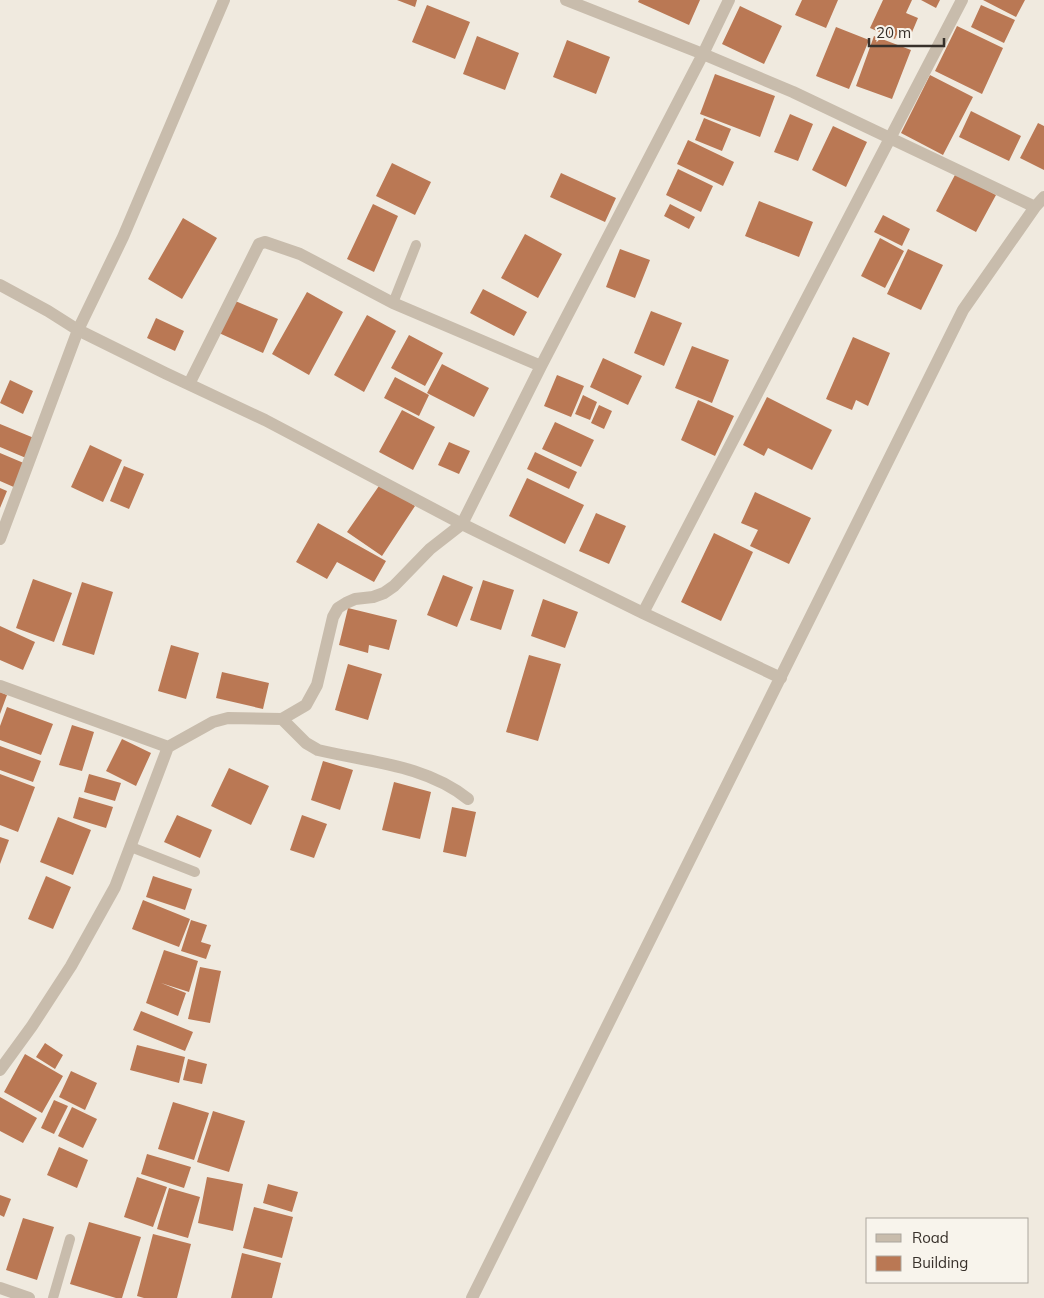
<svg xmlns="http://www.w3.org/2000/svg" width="1044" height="1298" viewBox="0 0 1044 1298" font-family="Mulish,sans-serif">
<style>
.building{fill:#ba7854}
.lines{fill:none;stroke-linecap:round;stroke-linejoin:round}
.lane{stroke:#c8bcac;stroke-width:10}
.street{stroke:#c8bcac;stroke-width:12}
</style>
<rect width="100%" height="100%" fill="#f0eadf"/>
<path class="building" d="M397,0h20l-2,7z
M639,0h61l-11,25 -51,-23z
M802,0h36l-12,28 -31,-13z
M883,0h29l-6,13 12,5 -8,19 -12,-5 -3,7 -25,-11z
M921,0h19l-4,8z
M983,0h42l-9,17z
M427,5l43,17 -15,37 -43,-17z
M981,5l34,15 -11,23 -33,-16z
M740,6l42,20 -18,38 -42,-20z
M957,26l46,22 -21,46 -47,-23z
M836,27l33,13 -20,49 -33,-13z
M477,36l42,17 -14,37 -42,-16z
M874,36l37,14 -19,49 -36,-13z
M567,40l43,17 -14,37 -43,-17z
M715,74l60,22 -15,41 -60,-23z
M930,75l43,22 -30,58 -42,-22z
M971,111l50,25 -12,25 -50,-24z
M790,114l23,10 -15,37 -24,-9z
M704,118l27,11 -9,22 -27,-11z
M1038,123l6,3v44l-24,-12z
M833,126l34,16 -21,45 -34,-17z
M688,140l46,22 -11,24 -46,-22z
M392,163l39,19 -16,33 -39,-19z
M678,169l35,17 -12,26 -35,-17z
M561,173l55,25 -11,24 -55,-25z
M956,173l40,22 -20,37 -40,-21z
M759,201l54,21 -14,35 -54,-21z
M373,204l25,12 -24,56 -27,-13z
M670,204l25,13 -6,12 -25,-13z
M883,215l27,14 -8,17 -28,-14z
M183,218l34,20 -35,61 -34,-20z
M525,234l37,20 -24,44 -37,-20z
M880,238l24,13 -19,37 -24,-12z
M620,249l30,11 -15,38 -29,-11z
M908,249l35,16 -22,45 -34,-16z
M483,289l44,23 -13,24 -44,-23z
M307,292l36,20 -34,63 -37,-21z
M233,300l45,19 -15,34 -44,-20z
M651,311l31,12 -18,43 -30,-13z
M367,315l29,16 -32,61 -30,-17z
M156,318l28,13 -9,20 -28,-13z
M409,335l34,18 -18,33 -34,-18z
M853,337l37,16 -22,53 -12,-6 -4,10 -26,-11z
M692,346l37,14 -17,43 -37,-15z
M603,358l39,18 -14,29 -38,-18z
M442,364l47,24 -15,29 -47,-24z
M557,375l27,11 -13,31 -27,-11z
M395,377l34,18 -10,21 -35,-18z
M10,380l23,11 -10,23 -23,-11z
M583,395l14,7 -7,18 -15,-6z
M767,397l65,33 -20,40 -44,-22 -4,8 -21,-11z
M698,400l36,16 -19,40 -34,-16z
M599,405l13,6 -8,18 -13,-6z
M402,410l33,17 -22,43 -34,-18z
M555,422l39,18 -13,27 -39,-18z
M0,424l34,14 -8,20 -26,-11z
M449,442l21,9 -11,23 -21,-9z
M90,445l32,15 -19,42 -32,-15z
M535,452l42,20 -8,17 -42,-20z
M0,453l26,11 -10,24 -16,-7z
M124,466l20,8 -15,35 -19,-8z
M527,478l57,27 -19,39 -56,-28z
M381,483l34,23 -33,50 -35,-24z
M0,488l7,3 -7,17z
M755,492l56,26 -22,46 -39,-18 8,-16 -17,-7z
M596,513l30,13 -17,38 -30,-13z
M318,523l68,38 -12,21 -37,-20 -10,17 -31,-17z
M714,533l39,19 -32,69 -40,-19z
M443,575l30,12 -16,40 -30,-12z
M33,579l39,14 -18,49 -38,-14z
M483,580l31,10 -13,40 -31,-10z
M82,582l31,10 -19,63 -32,-10z
M543,599l35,13 -13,36 -34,-12z
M348,608l49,12 -8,30 -20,-5 -1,8 -29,-8z
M0,626l35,16 -12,28 -23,-10z
M171,645l28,8 -13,46 -28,-8z
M529,655l32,9 -23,77 -32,-9z
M348,664l34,10 -14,46 -33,-10z
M222,672l47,11 -6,26 -47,-11z
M0,692l7,3 -7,19z
M7,707l46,17 -12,31 -41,-15v-14z
M72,725l22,7 -12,39 -23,-6z
M122,739l29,14 -15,33 -30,-15z
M0,746l41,15 -8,21 -33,-12z
M323,761l30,9 -13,40 -29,-10z
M229,768l40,18 -18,39 -40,-19z
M0,774l35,13 -17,45 -18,-7z
M89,774l32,9 -6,18 -31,-9z
M394,782l37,10 -11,47 -38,-9z
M79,797l34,10 -7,21 -33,-10z
M452,807l24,5 -10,45 -23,-5z
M177,815l35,15 -12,28 -36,-16z
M302,815l25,9 -13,34 -24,-8z
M58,817l33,13 -18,45 -33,-13z
M0,837l9,3 -9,24z
M46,876l25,11 -18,42 -25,-10z
M153,876l39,13 -7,21 -39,-13z
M143,900l47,19 -11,28 -47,-18z
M191,920l16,5 -6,17 10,3 -5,14 -25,-8z
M164,950l34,11 -9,31 -28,-9 25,10 -8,23 -32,-13z
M200,967l21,4 -11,52 -22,-4z
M141,1011l52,21 -8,19 -52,-21z
M45,1043l18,12 -8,14 -19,-12z
M137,1045l48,12 -6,26 -49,-13z
M25,1054l38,22 -21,37 -38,-21z
M188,1059l19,5 -5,20 -19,-4z
M71,1071l26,12 -12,27 -26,-13z
M0,1097l37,21 -14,25 -23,-12z
M54,1100l14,6 -14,28 -13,-6z
M173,1102l36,11 -15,47 -36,-11z
M72,1107l25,12 -14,29 -25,-12z
M213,1111l32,10 -16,51 -32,-10z
M59,1147l29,13 -11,28 -30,-13z
M147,1154l44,13 -7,21 -43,-14z
M137,1177l30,10 -14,40 -29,-10z
M207,1177l36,7 -10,47 -35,-8z
M268,1184l30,8 -6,20 -29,-9z
M169,1188l31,9 -12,41 -31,-9z
M0,1195l11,4 -7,18 -4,-2z
M254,1207l39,10 -11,41 -39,-10z
M23,1218l31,9 -17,53 -31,-10z
M89,1222l52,15 -19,61h-6l-46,-14z
M153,1234l38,10 -14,54h-33l-7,-2z
M242,1253l39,10 -9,35h-41z"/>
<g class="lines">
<path class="lane" d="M393,303l23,-58
M131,847l64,25
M53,1298l17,-59"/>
<path class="street" d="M566,0l137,54 90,38 242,115
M0,285l48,26 30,19 87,43 100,47 197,104 181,89 138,65
M189,384l70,-140 6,-2 35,12 93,49 148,63
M0,539l78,-209 45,-93 101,-237
M643,613l319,-613
M0,686l168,61
M282,719l24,24 12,7c51,12 108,15 150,49
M0,1070l32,-44 39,-60 44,-79 53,-140 45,-25 15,-4 54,1 24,-14 11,-20 16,-68 5,-9 8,-5 9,-4 18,-2 11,-4 10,-7 36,-37 32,-25 79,-158 162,-312 26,-54
M0,1288l29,10
M472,1298l491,-988 72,-103 9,-10"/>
</g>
<rect x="866" y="1218" width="162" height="65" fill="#f8f4ec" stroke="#aba69e"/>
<rect x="876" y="1234" width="25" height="8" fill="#c8bcac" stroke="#aba69e"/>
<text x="912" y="1243" font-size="15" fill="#37302a">Road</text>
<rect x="876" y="1256" width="25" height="15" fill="#ba7854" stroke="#aba69e"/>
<text x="912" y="1268" font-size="15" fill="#37302a">Building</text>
<path d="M869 38v8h75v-8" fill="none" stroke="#37302a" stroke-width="2.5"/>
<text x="876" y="38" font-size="15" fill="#37302a" stroke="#f8f4ec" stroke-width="4" paint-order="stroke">20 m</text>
</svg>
